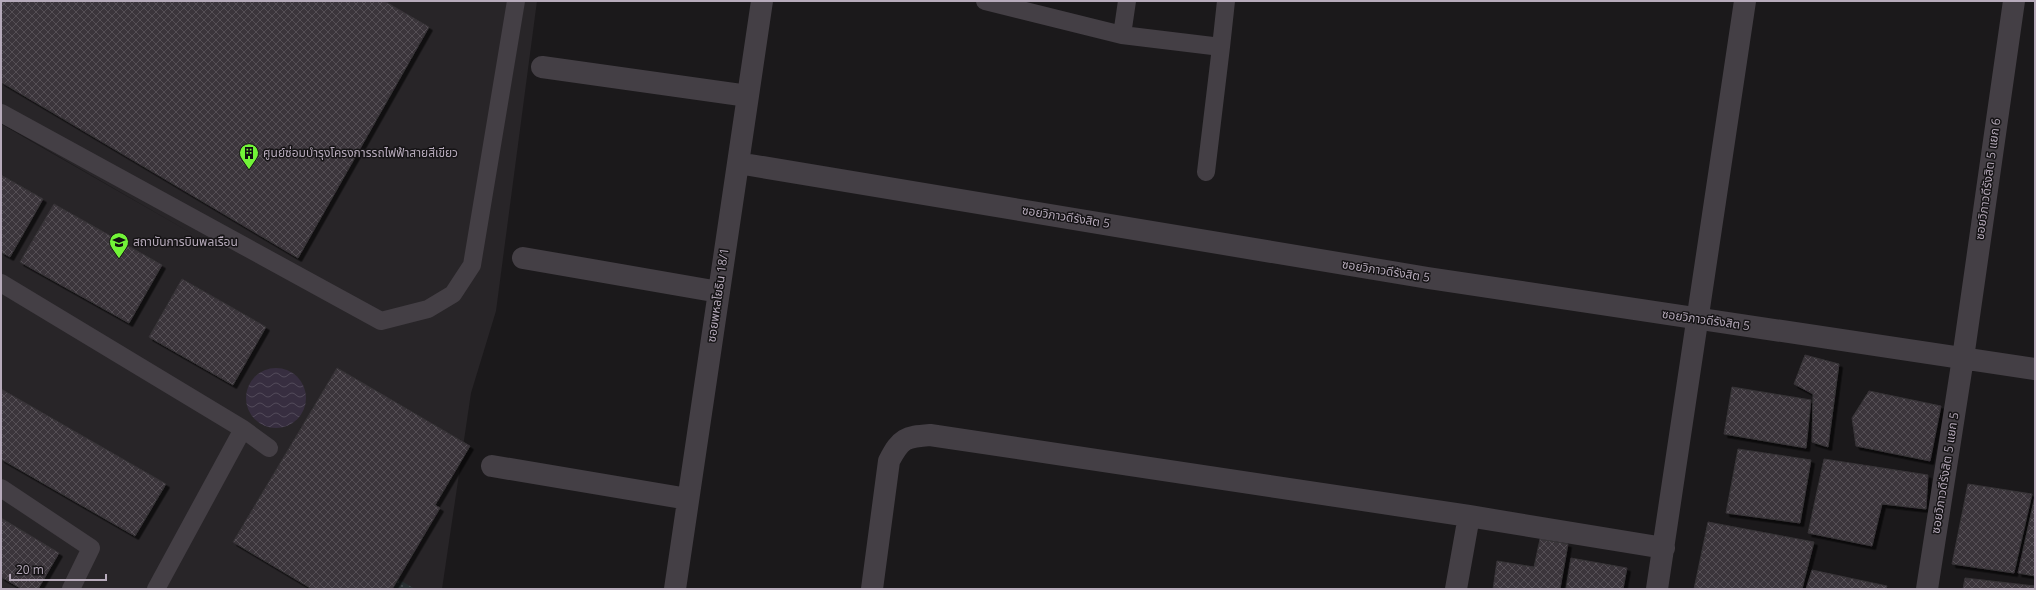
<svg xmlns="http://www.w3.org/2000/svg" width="2036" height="590" viewBox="0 0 2036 590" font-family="'Open Sans','Noto Sans Thai',sans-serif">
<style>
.built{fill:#282528}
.grass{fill:url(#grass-dots)}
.water{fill:url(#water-waves)}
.building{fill:url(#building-cross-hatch);stroke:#373337;filter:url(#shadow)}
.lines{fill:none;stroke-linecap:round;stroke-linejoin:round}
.service{stroke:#443f45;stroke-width:18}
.minor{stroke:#443f45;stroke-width:22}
.labels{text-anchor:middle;stroke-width:3;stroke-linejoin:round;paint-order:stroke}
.poi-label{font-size:12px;fill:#b7abbb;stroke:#161416;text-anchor:start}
.street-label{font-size:12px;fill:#b7abbb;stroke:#161416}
</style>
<defs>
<pattern id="grass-dots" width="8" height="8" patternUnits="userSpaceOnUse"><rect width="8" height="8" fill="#272f31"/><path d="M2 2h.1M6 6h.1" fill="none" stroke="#444a4d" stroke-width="1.8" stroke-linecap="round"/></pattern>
<pattern id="water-waves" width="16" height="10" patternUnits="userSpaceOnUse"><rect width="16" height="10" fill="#372e40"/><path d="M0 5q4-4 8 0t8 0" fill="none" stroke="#524a5a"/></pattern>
<pattern id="building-cross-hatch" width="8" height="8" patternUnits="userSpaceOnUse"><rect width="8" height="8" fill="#3a363a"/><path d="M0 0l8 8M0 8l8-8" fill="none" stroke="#545055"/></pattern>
<filter id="shadow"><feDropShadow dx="3.5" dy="3.5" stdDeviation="0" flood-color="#0009"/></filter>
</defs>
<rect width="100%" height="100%" fill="#1b191b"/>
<path class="built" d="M1,1h536l-41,310 -25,82 -29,196h-441v-465l197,113 -197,-114z"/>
<path class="grass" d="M398,579l17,10h-23z"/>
<path class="water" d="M246 398a30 30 0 1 1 60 0a30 30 0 1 1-60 0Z"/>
<path class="building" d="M1,1h383l45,26 -131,231 -297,-176z
M1,175l42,24 -33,58 -9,-5z
M54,204l108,61 -33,58 -109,-61z
M182,279l84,48 -33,58 -84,-48z
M1805,355l34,9 -11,83 -16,-5 1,-48 -19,-10z
M337,368l133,78 -35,59 5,3 -48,81h-80l-79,-47z
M1732,387l79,13 -5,48 -82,-14z
M1,389l165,95 -31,52 -134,-77z
M1869,391l72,15 -11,55 -74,-15 -4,-28z
M1738,449l73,11 -11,63 -74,-10z
M1824,459l104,16 -2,34 -44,-5 -10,42 -64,-13z
M1968,484l64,10 -18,79 -62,-9z
M2035,496v80l-17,-3z
M1,518l58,35 -21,36h-16l-21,-12z
M1708,522l106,20 -12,47h-108z
M1540,539l28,5 -8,45h-67l4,-28 37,6z
M1571,558l56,10 -4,21h-57z
M1812,570l75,16 -1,3h-80z
M1965,578l70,8v3h-72z"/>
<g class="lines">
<path class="service" d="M985,1l137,34 99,12 5,-46
M1122,35l5,-34
M1,113l380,208 47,-12 25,-15 19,-29 44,-264
M1206,172l15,-125
M1,283l242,146 26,19
M1,488l90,60 -20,41
M156,589l87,-160"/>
<path class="minor" d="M542,67l206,29
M738,163l690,115 607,91
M523,258l196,34
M492,466l196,33
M675,589l87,-588
M872,589l17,-128c12,-23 16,-24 41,-26l539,81 195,32
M1456,589l13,-73
M1657,589l88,-588
M1927,589l36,-231 51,-357"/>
</g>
<defs>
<symbol id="building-pin" viewBox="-11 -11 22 30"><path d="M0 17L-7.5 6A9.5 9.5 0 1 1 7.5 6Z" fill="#72f438" stroke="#161416"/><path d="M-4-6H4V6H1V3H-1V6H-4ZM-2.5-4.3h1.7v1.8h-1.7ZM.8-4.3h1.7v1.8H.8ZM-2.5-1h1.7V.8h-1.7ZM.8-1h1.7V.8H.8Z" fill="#111"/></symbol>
<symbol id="university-pin" viewBox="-11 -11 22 30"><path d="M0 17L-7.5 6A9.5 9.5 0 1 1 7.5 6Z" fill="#72f438" stroke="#161416"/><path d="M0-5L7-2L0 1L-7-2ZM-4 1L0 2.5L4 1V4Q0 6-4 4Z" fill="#111"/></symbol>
</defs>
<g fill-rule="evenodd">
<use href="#building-pin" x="238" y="142" width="22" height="30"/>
<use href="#university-pin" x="108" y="231" width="22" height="30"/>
</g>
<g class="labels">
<g class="poi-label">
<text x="263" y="157">ศูนย์ซ่อมบำรุงโครงการรถไฟฟ้าสายสีเขียว</text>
<text x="133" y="246">สถาบันการบินพลเรือน</text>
</g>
<g class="street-label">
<text transform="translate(1988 179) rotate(-82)" y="4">ซอยวิภาวดีรังสิต 5 แยก 6</text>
<text transform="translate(1066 217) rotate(9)" y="4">ซอยวิภาวดีรังสิต 5</text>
<text transform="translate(1386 271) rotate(9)" y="4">ซอยวิภาวดีรังสิต 5</text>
<text transform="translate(718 295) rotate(-82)" y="4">ซอยพหลโยธิน 18/1</text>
<text transform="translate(1706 320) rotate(8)" y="4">ซอยวิภาวดีรังสิต 5</text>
<text transform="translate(1945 473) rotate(-81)" y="4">ซอยวิภาวดีรังสิต 5 แยก 5</text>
</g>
</g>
<rect width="2036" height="590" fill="none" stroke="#b7abbb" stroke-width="4"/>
<path d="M10 574v6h96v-6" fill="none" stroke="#b7abbb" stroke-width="2"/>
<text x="16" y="574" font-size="12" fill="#b7abbb" stroke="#161416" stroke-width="3" paint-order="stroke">20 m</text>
</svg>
